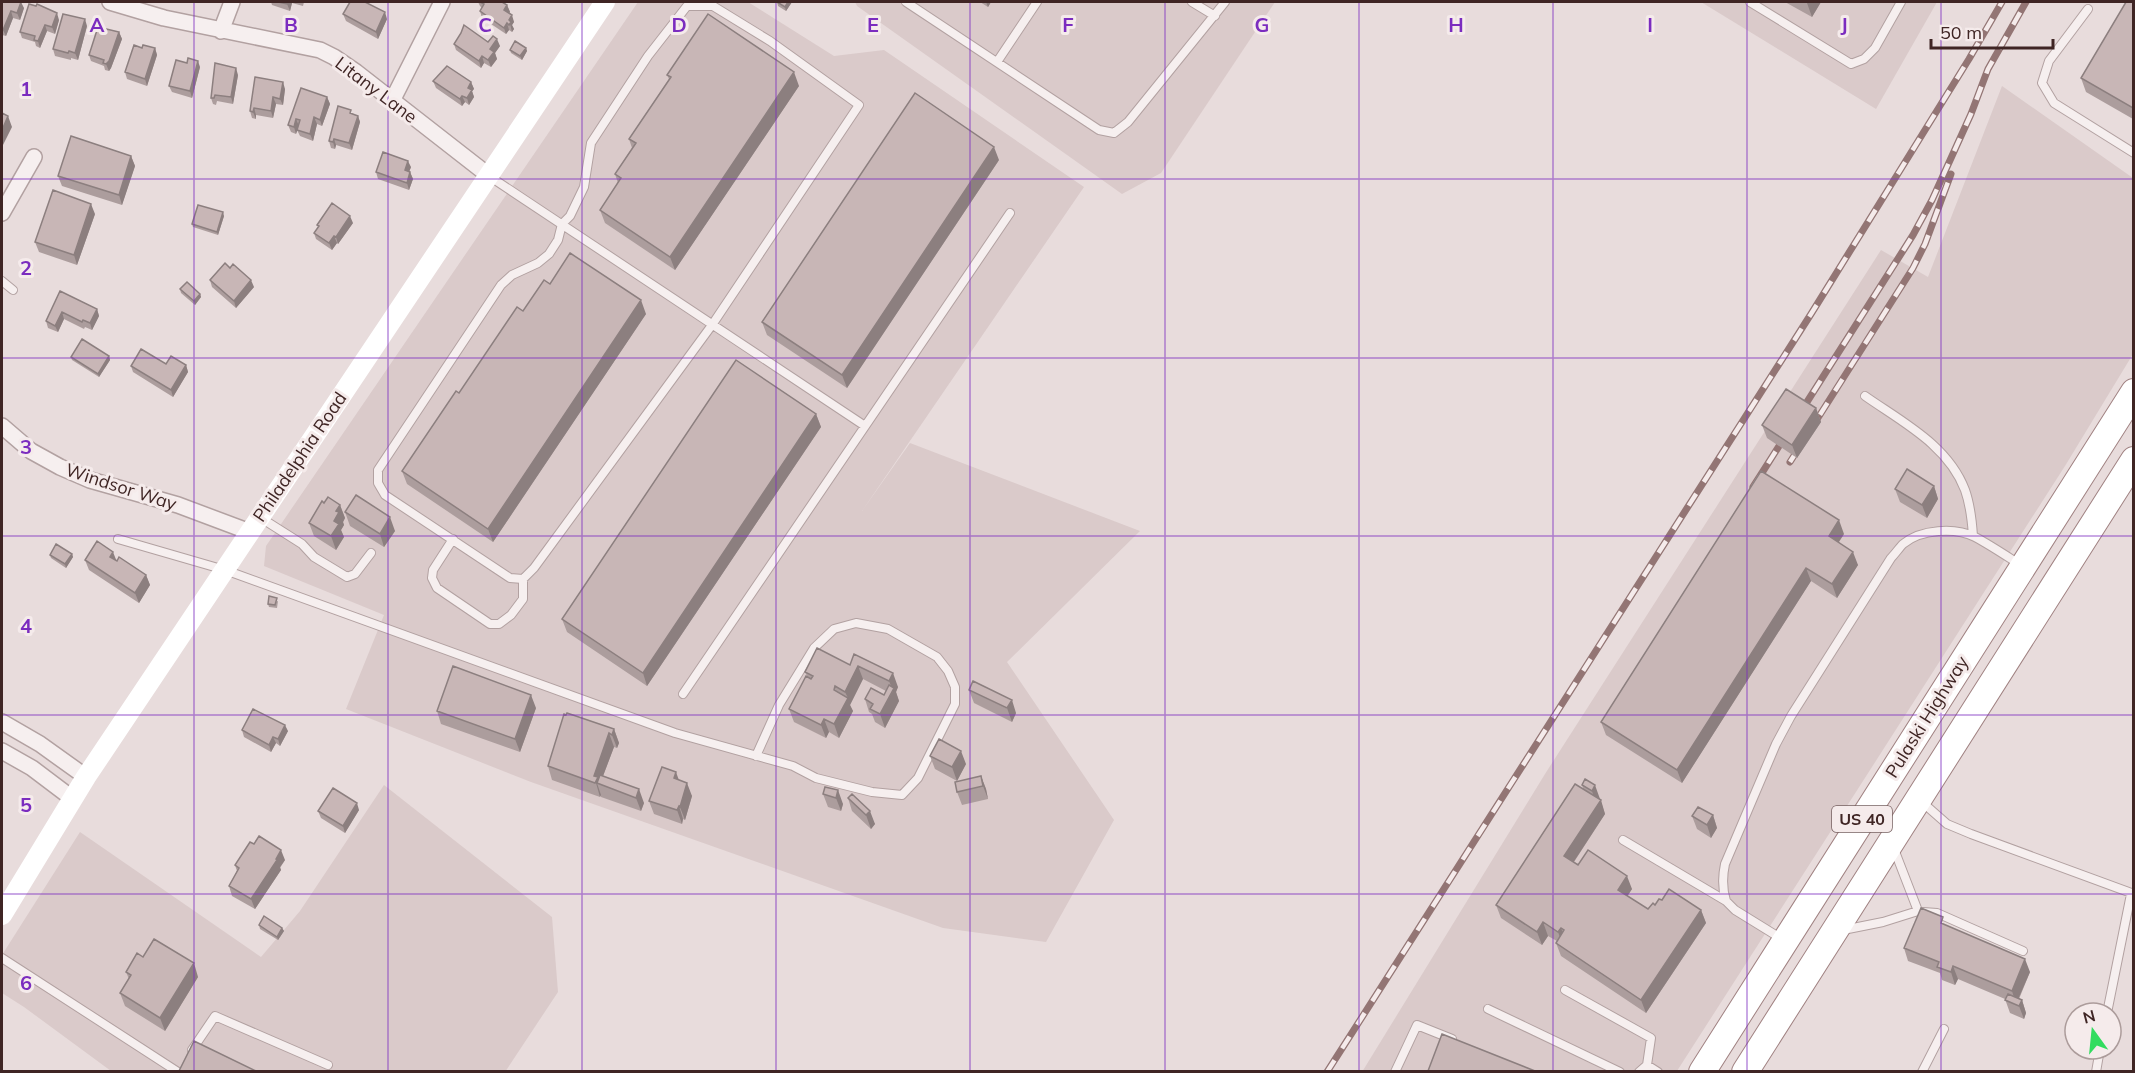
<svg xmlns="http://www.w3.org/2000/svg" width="2135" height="1073" viewBox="0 0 2135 1073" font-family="Mulish,sans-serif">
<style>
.built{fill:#dacaca}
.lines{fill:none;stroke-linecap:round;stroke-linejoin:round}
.lane-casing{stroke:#b2a1a1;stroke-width:10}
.street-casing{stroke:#b2a1a1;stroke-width:18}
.highway-casing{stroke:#a08282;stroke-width:28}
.lane{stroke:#f6efef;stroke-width:8}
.street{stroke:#f6efef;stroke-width:15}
.secondary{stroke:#fff;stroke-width:20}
.highway{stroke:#fff;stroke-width:26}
.rail-casing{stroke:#937574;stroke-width:7}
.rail{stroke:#f5ebeb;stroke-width:4.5;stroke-dasharray:14;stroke-linecap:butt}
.wall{fill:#ac9d9d}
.shaded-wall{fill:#8c7f7f}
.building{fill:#c8b6b6;stroke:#8c7f7f;stroke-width:1.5}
.grid{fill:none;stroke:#7b2cbf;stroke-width:1.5;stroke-opacity:0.55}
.labels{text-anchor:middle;stroke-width:6;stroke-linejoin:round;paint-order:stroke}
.shield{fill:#f5ebeb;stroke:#766060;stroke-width:1.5}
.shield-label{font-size:16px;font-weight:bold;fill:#3f2524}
.street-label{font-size:18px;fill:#3f2524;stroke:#f5ebeb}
.grid-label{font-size:20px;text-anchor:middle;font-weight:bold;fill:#7b2cbf;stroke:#f5ebeb;stroke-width:6;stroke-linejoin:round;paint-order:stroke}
</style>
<rect width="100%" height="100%" fill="#e8dcdc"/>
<path class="built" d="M638,2h110l86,54 50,-6 200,137 -222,324 48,-68 230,88 -133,131 107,158 -68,122 -103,-14 -412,-146 -185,-73 38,-94 -120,-49 2,-20z
M855,2h420l-114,171 -39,21 -265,-188z
M1701,2h236l-61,107z
M2002,86l131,92v176l-68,112 -388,605 -315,1 183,-298 336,-524 47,27z
M384,785l168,132 6,75 -53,80 -394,-1 -87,-64 -22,-14v-38l78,-123 181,125 39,-46z"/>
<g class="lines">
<defs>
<path id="lane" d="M906,2l193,128 15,3 14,-11 97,-120
M1192,2l23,14
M1750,2l101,62 13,-5 11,-11 26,-46
M687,6h26l57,35 89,64 -147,220 -178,243 -11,11 -13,-1 -125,-83 -7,-12v-13l123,-185 11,-10 26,-12 11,-9 9,-14 4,-16 8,-8 14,-29 7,-44 57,-87z
M2088,9l-39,52 -7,22 12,20 80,50
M997,62l40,-60
M489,176l376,250
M2,281l11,9
M1865,396c37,26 83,49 100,94 5,14 7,31 8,46
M261,518l41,26 12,13 33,20 8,-3 16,-21
M118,539l107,31 450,163 118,33 23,12 56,14 30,3 16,-17 37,-74v-17l-7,-16 -11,-14 -49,-28 -32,-6 -22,6 -20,19 -35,57 -23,51
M453,539l-20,31 -1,8 5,10 53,36h9l12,-9 12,-16v-20
M683,694l327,-481
M1922,802l25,22 24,10 163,60
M1623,840l103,61 9,9 47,29
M1726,901c-4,-13 -4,-23 -1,-37l51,-120 15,-28 100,-158c4,-4 8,-10 12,-14 18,-15 52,-17 72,-7 15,8 30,18 44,27
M1923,912l14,1 86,38
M1843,930l40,-8 35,-11 -24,-62
M2,958l176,114
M1565,990l86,48 -4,27
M1488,1009l132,63
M2107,1013l24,-119
M192,1050l23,-34 113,49
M1395,1072l22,-47 35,14
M1639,1072l8,-7 11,7
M1922,1072l22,-43
M2096,1072l4,-23"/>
<path id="street" d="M110,2l54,16 156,32 14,7 22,15 132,103
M221,31l11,-29
M392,101l50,-99
M2,213l32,-56
M2,426l29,25 29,16 30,13 88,25 72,27
M2,722l38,22 46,33
M2,751l30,17 41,31"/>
<path id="highway" d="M1702,1072l432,-680
M1745,1072l389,-612"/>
</defs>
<use href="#lane" class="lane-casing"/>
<use href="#street" class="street-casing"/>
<use href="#highway" class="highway-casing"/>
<use href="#lane" class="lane"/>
<use href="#street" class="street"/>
<path class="secondary" d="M2,915l84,-138 519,-775"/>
<use href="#highway" class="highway"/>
<defs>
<path id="rail" d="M1790,462l123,-194 12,-24 26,-70
M1753,487l160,-252 19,-35 39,-86 17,-45 38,-67
M1327,1072l484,-758 158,-255 33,-57"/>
</defs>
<use href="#rail" class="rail-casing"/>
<use href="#rail" class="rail"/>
</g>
<path class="wall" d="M2,2l22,6 -4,12 -7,-2 -7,18 -4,-1z
M271,2h33l-1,4 -11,-3 -2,8 -18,-6z
M478,2h24l5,3 3,7 -1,1 5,9 -2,3 2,4 -2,3 -3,-2 -3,4 -24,-16 -2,-7 2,-3 -2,-2z
M777,2h15l-6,9 -8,-5z
M980,2h11l-3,5z
M1785,2h36l-9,15z
M2133,2v117l-47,-27 -5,-14z
M343,14l44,5 -9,20 -32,-18z
M59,20l-4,14 -8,-3 -7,17 -4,-2 -1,-4 -13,-4 -2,-6z
M87,26l-9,34 -7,-2v2l-16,-4 -2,-7z
M119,32l3,7 -11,29 -2,3 -4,-1 -1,-4 -13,-5 -2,-6z
M488,42l12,4 -5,7 2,6 -6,8 -7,-4 -3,5 -25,-18 -2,-6z
M155,48l2,7 -10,31 -20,-7 -2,-7z
M526,48l1,3 -5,9 -11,-7 -1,-3z
M200,67l-8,31 -20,-6 -3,-6z
M238,75l-5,29 -16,-3 -1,4 -3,-1 -2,-6z
M667,75l132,11 -124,184 -70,-47 -5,-13 18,-27 -3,-9 17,-26 -3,-9 40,-60z
M255,77l30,12 -2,16 -7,-1 -3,14 -17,-3v4l-4,-1 -2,-7z
M433,81l38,1 3,7 -2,2 2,6 -5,8 -4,-3 -3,4 -26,-18z
M327,97l3,7 -8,22 -5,-2 -4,17 -13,-5 -3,-6 -1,4 -5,-2 -3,-7z
M352,114l6,2 2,6 -8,28 -16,-5 -1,4 -4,-1 -2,-7z
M131,156l4,10 -13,39 -60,-19 -4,-10z
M999,160l-152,228 -80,-53 -5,-13z
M411,167l-2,5h1l3,7 -4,11 -31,-11 -2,-7z
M95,214l-18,51 -38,-13 -4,-10z
M224,216l-6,19 -25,-8 -1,-3z
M353,223l-15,21 -1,-1 -5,7 -16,-11 -2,-6 4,-6 -1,-2z
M210,280l44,7 -18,21 -24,-21z
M550,284l96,30 -153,228 -86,-58 -5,-13 57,-78 64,-82z
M180,289l20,5 1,3 -6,8 -14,-12z
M60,291l37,18 2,7 -7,14 -7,-3 -1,2 -20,-10 -6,13 -10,-4 -2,-7z
M109,356l1,4 -11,17 -27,-17 -1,-3z
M186,365l2,7 -15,25 -40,-25 -2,-6z
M1816,408l5,14 -24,36 -30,-20 -5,-13z
M816,414l5,13 -174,259 -80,-54 -5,-13z
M1934,486l4,13 -11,19 -27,-16 -5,-13z
M324,503l16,2 5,13 -2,4 1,3 -3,5 3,7 -8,13 -22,-14 -5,-13z
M345,512l50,19 -11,16 -34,-21z
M1844,534l-5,8 19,23 -21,33 -26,-17 -129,202 -76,-48 -5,-13z
M72,554l1,3 -7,11 -15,-10 -1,-3z
M85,560h31l30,15 4,10 -11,18 -50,-33z
M278,601l-1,7 -8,-1 -1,-3z
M854,654l44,33 -2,5 3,9 -14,27 -10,-6 -3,-8 -3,-2 -4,-13 19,-4 2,-4 -23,-12 -13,26 3,6 -14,27 -10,-6 -3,6 -32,-16 -5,-13 18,-33 -2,-4 45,-7z
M969,690l47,23 -4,9 -38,-19z
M536,708l-16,44 -79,-28 -4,-13z
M614,729l5,14 -2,5 -3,-1 -11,29 41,27 -3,8 -40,-14v-2l-1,2 -48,-17 -4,-14z
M242,730l46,1 -8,15 -4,-3 -5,9 -27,-15z
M930,756l36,8 -9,17 -22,-12z
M981,776l5,13 2,10 -26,6 -5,-13z
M1585,779l15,20 5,15 -31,48 58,27 -5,7 21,13 14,-9 39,10 5,13 -60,90 -85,-57 -5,-13 1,-2 -9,-5 -6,9 -41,-27 -5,-13 87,-117 -1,-3z
M679,780l13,16 -7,24 -2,-1 -1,5 -28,-10 -5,-13z
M825,787l18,17 -2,7 -13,-4 -5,-13z
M852,794l23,30 -4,5 -19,-18 -4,-13z
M359,810l-14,23 -24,-15 -3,-7z
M1713,815l4,13 -6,10 -14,-9 -5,-13z
M285,860l-5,8 1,2 -26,39 -23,-13 -3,-10 8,-15 -2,-6z
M259,925l23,3 2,3 -6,9 -18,-11z
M1946,925l84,47 -11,27 3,1 4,13 -2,6 -14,-6 -5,-14 -47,-20 -3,6 -13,-5 -2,-7 -32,-12 -4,-13z
M143,957l55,20 -33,54 -40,-25 -5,-13 9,-14 -3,-7z"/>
<path class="shaded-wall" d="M21,2l3,6 -4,12 -3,-7z
M288,2h4v1l-2,8 -3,-7z
M788,2h4l-6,9 -1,-4z
M986,2h5l-3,5z
M1808,2h13l-9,15 -5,-14z
M507,5l3,7 -4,5 -2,-7z
M11,11l2,7 -7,18 -3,-6z
M385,12l2,7 -9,20 -2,-7z
M57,13l2,7 -4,14 -3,-7z
M512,15l2,7 -2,3 2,4 -2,3 -3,-12z
M85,19l2,7 -9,34 -3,-7z
M507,23l2,7 -3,4 -2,-6z
M45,25l2,6 -7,17 -2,-7z
M119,32l3,7 -11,29 -2,3 -3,-7z
M497,39l3,7 -5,7 2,6 -6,8 -3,-7 2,-11z
M155,48l2,7 -10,31 -2,-7z
M526,48l1,3 -5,9 -2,-4z
M482,56l2,7 -3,5 -2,-7z
M198,61l2,6 -8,31 -2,-7z
M236,68l2,7 -5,29 -2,-7z
M794,72l5,14 -124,184 -5,-13z
M283,82l2,7 -2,16 -3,-6z
M471,82l3,7 -2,2 2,6 -5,8 -2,-7 1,-10z
M462,96l3,6 -3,4 -2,-7z
M273,97l3,7 -3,14 -2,-7z
M327,97l3,7 -8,22 -2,-6z
M254,108l2,7v4l-3,-7z
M8,116l4,11 -10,20v-17z
M358,116l2,6 -8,28 -3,-7z
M314,117l3,7 -4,17 -3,-7z
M296,119l3,7 -3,8 -2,-7z
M334,139l2,6 -1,4 -2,-7z
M994,147l5,13 -152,228 -5,-13z
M131,156l4,10 -13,39 -3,-10z
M408,161l3,6 -4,10 -2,-7z
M410,172l3,7 -4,11 -2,-7z
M91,204l4,10 -18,51 -3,-10z
M223,212l1,4 -6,19 -1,-3z
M350,216l3,7 -15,21 -2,-7z
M334,236l3,7 -5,7 -3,-7z
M251,280l3,7 -18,21 -2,-7z
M200,294l1,3 -6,8 -1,-4z
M641,300l5,14 -153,228 -5,-13z
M97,309l2,7 -7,14 -2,-7z
M62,312l2,7 -6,13 -3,-6z
M109,356l1,4 -11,17 -1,-3z
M186,365l2,7 -15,25 -2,-7z
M1816,408l5,14 -24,36 -5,-13z
M816,414l5,13 -174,259 -4,-13z
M1934,486l4,13 -11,19 -5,-13z
M340,505l5,13 -2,4 1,3 -3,5 3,7 -8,13 -5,-14 5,-25z
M390,517l5,14 -11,16 -4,-13z
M1839,520l5,14 -10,15 -5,-13z
M113,552l4,10 -7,-5z
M1853,552l5,13 -21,33 -5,-14z
M72,554l1,3 -7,11 -1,-4z
M1806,568l5,13 -129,202 -5,-13z
M146,575l4,10 -11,18 -4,-10z
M858,666l5,13 -13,26 3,6 -14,27 -5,-14 14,-26 -3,-6z
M893,673l5,14 -2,5 3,9 -14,27 -5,-14 13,-23 -4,-10z
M531,695l5,13 -16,44 -5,-13z
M1012,700l4,13 -4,9 -5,-14z
M824,719l5,13 -3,6 -5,-13z
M285,725l3,6 -8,15 -2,-7z
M614,729l5,14 -2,5 -5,-13z
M609,733l5,14 -14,37 -3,-1 4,12 -1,2 -6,-21z
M273,737l3,6 -5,9 -2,-7z
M961,751l5,13 -9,17 -5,-14z
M676,772l5,14 -7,-8z
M981,776l5,13 2,10 -5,-13z
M687,783l5,13 -7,24 -5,-13z
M1595,785l5,14 -4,6 -4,-14z
M639,789l5,14 -3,8 -5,-13z
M838,790l5,14 -2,7 -5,-13z
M1601,800l4,14 -36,55 -5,-13z
M357,803l2,7 -14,23 -2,-7z
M679,806l4,13 -1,5 -5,-14z
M870,811l5,13 -4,5 -5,-14z
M1713,815l4,13 -6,10 -4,-13z
M281,850l4,10 -5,7 1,3 -26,39 -4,-10z
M1627,876l5,13 -9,14 -5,-13z
M1701,910l5,13 -60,90 -5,-13z
M1543,922l5,14 -6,9 -5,-13z
M282,928l2,3 -6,9 -1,-3z
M1561,928l5,13 -3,4 -5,-13z
M2025,959l5,13 -14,32 -4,-13z
M194,963l4,14 -33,54 -5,-13z
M1953,966l5,13 -3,6 -4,-13z
M2022,1000l4,13 -2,6 -5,-13z"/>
<path class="building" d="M2,2h19l-4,11 -6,-2 -8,19 -1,-1z
M278,2h10l-1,2z
M350,2h15l20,10 -9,20 -33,-18z
M480,2h22l5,3 -3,5 8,5 -3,5 2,2 -2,3 -2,-2 -3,5 -24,-17 4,-7z
M777,2h11l-3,5z
M2126,2h7v106l-52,-30z
M29,4l7,2 1,-2 20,9 -5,14 -7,-2 -7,16 -4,-1 1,-4 -15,-4z
M63,14l22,5 -10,34 -6,-2 -1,2 -15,-4z
M708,14l86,58 -124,185 -70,-47 21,-32 -6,-4 21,-31 -7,-4 42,-62 -4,-2z
M464,25l24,17 5,-6 4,3 -7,10 4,3 -6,8 -6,-4 -3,5 -25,-17 7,-11z
M98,27l21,5 -10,29 -3,3 -3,-1 1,-3 -15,-5z
M515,41l11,7 -6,8 -10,-6z
M134,45l8,3 1,-3 12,3 -10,31 -20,-7z
M188,58l10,3 -8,30 -21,-5 7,-26 11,3z
M215,63l21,5 -5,29 -16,-2 -1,3h-3z
M447,66l24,16 -3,6 4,2 -5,8 -5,-2 -2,3 -27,-18z
M255,77l28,5 -3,17 -7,-2 -2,14 -17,-3 -1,4 -3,-1z
M301,88l26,9 -7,23 -6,-3 -4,17 -13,-4 3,-10 -4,-1 -2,8 -6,-2z
M915,93l79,54 -152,228 -80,-53z
M338,106l13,4 -1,3 8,3 -9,27 -15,-4 -1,3 -4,-1z
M2,113l6,3 -6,14z
M71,136l60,20 -12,39 -61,-19z
M383,152l25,9 -3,9 5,2 -3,11 -31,-11z
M53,190l38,14 -17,51 -39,-13z
M332,203l18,13 -14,21 -2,-1 -5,7 -15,-10 5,-7 -2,-1z
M198,205l25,7 -6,20 -25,-8z
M570,253l71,47 -153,229 -86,-58 54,-80 3,2 58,-86 6,4 21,-31 6,4z
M225,263l5,5 3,-4 18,16 -17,21 -24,-21z
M187,282l13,12 -6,7 -14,-12z
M60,291l37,18 -7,14 -7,-3 -1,2 -20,-10 -7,14 -9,-5z
M82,339l27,17 -11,18 -27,-17z
M141,349l25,15 5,-8 15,9 -15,25 -40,-24z
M736,360l80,54 -173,259 -81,-54z
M1786,389l30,19 -24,37 -30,-20z
M1907,469l27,17 -12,19 -27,-16z
M1761,471l78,49 -10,16 24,16 -21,32 -26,-16 -129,202 -76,-48z
M356,495l34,22 -10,17 -35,-22z
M328,497l12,8 -4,6 3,1 -5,9 5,3 -8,12 -22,-13 13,-22 2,2z
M97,541l16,11 -3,5 7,4 2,-4 27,18 -11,18 -50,-33z
M56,544l16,10 -7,10 -15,-9z
M269,596l8,2 -2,7 -7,-1z
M817,648l33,17 4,-11 39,19 -4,8 -31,-15 -13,26 -10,-6 -1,4 14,8 -14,26 -10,-5 -3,6 -32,-16 17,-33 5,3 2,-3 -8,-4z
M453,666l78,29 -16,44 -78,-28z
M973,681l39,19 -5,8 -38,-18z
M889,685l5,3 -14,26 -10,-5 3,-5 -8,-5 6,-11 13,7z
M253,709l32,16 -7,14 -5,-2 -4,8 -27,-15z
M567,713l47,16 -2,6 -3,-2 -15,43 4,1 -3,6 -47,-17 16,-52 2,1z
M939,739l22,12 -9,16 -22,-11z
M662,767l14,5 -2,6 13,5 -7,24 -1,-1 -2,4 -28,-9z
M600,775l39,14 -3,9 -39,-15z
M981,776l2,10 -26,6 -2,-10z
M1585,779l10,6 -3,6 -10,-6z
M1575,784l26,16 -37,56 14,9 10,-15 39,26 -9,14 30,19 5,-6 2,2 4,-6 3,1 7,-11 32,21 -60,90 -85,-57 8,-13 -3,-2 -3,4 -15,-10 -6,10 -41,-27z
M825,787l13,3 -2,8 -13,-4z
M333,788l24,15 -14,23 -25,-15z
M852,794l18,17 -4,4 -18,-17z
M1698,807l15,8 -6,10 -15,-9z
M259,836l22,14 -5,9 1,1 -26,39 -22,-13 10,-18 -4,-3 15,-23 4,2z
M1921,908l22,9 -2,6 84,36 -13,32 -59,-25 -2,6 -14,-5 2,-5 -35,-14z
M264,916l18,12 -5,9 -18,-12z
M154,939l40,24 -34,55 -40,-25 11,-18 -5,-3 11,-19 6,4z
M2008,994l14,6 -3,6 -14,-6z
M1442,1034l93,37h-107z
M194,1041l62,30h-77z"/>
<path class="grid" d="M194,2v1070M388,2v1070M582,2v1070M776,2v1070M970,2v1070M1165,2v1070M1359,2v1070M1553,2v1070M1747,2v1070M1941,2v1070M2,179h2132M2,358h2132M2,536h2132M2,715h2132M2,894h2132"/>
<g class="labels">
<rect class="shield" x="1832" y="806" width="60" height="26" rx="4.5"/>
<g class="shield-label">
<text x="1862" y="825">US 40</text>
</g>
<g class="street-label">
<text transform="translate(376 90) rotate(37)" y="6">Litany Lane</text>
<text transform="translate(300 457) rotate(-56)" y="6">Philadelphia Road</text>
<text transform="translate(121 487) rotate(18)" y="6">Windsor Way</text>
<text transform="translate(1927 717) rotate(-58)" y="6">Pulaski Highway</text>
</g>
</g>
<g class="grid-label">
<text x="97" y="32">A</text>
<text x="291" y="32">B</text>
<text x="485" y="32">C</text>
<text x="679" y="32">D</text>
<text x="873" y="32">E</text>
<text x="1068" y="32">F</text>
<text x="1262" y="32">G</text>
<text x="1456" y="32">H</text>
<text x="1650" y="32">I</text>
<text x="1844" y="32">J</text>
<text x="26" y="96">1</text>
<text x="26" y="275">2</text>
<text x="26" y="454">3</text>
<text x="26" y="633">4</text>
<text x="26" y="812">5</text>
<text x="26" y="990">6</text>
</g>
<rect width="2135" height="1073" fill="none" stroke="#3f2524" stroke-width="6"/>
<g transform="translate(2093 1031) rotate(345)"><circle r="28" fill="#f5ebeb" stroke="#ac9c9b" stroke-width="1.5"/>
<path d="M0-4.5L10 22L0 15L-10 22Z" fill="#32dc5f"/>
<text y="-9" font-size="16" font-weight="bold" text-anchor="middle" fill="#3f2524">N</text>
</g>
<path d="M1931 39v9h122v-9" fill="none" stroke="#3f2524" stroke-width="3"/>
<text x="1940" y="39" font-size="18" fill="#3f2524" stroke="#f5ebeb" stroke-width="4.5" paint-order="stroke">50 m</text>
</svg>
